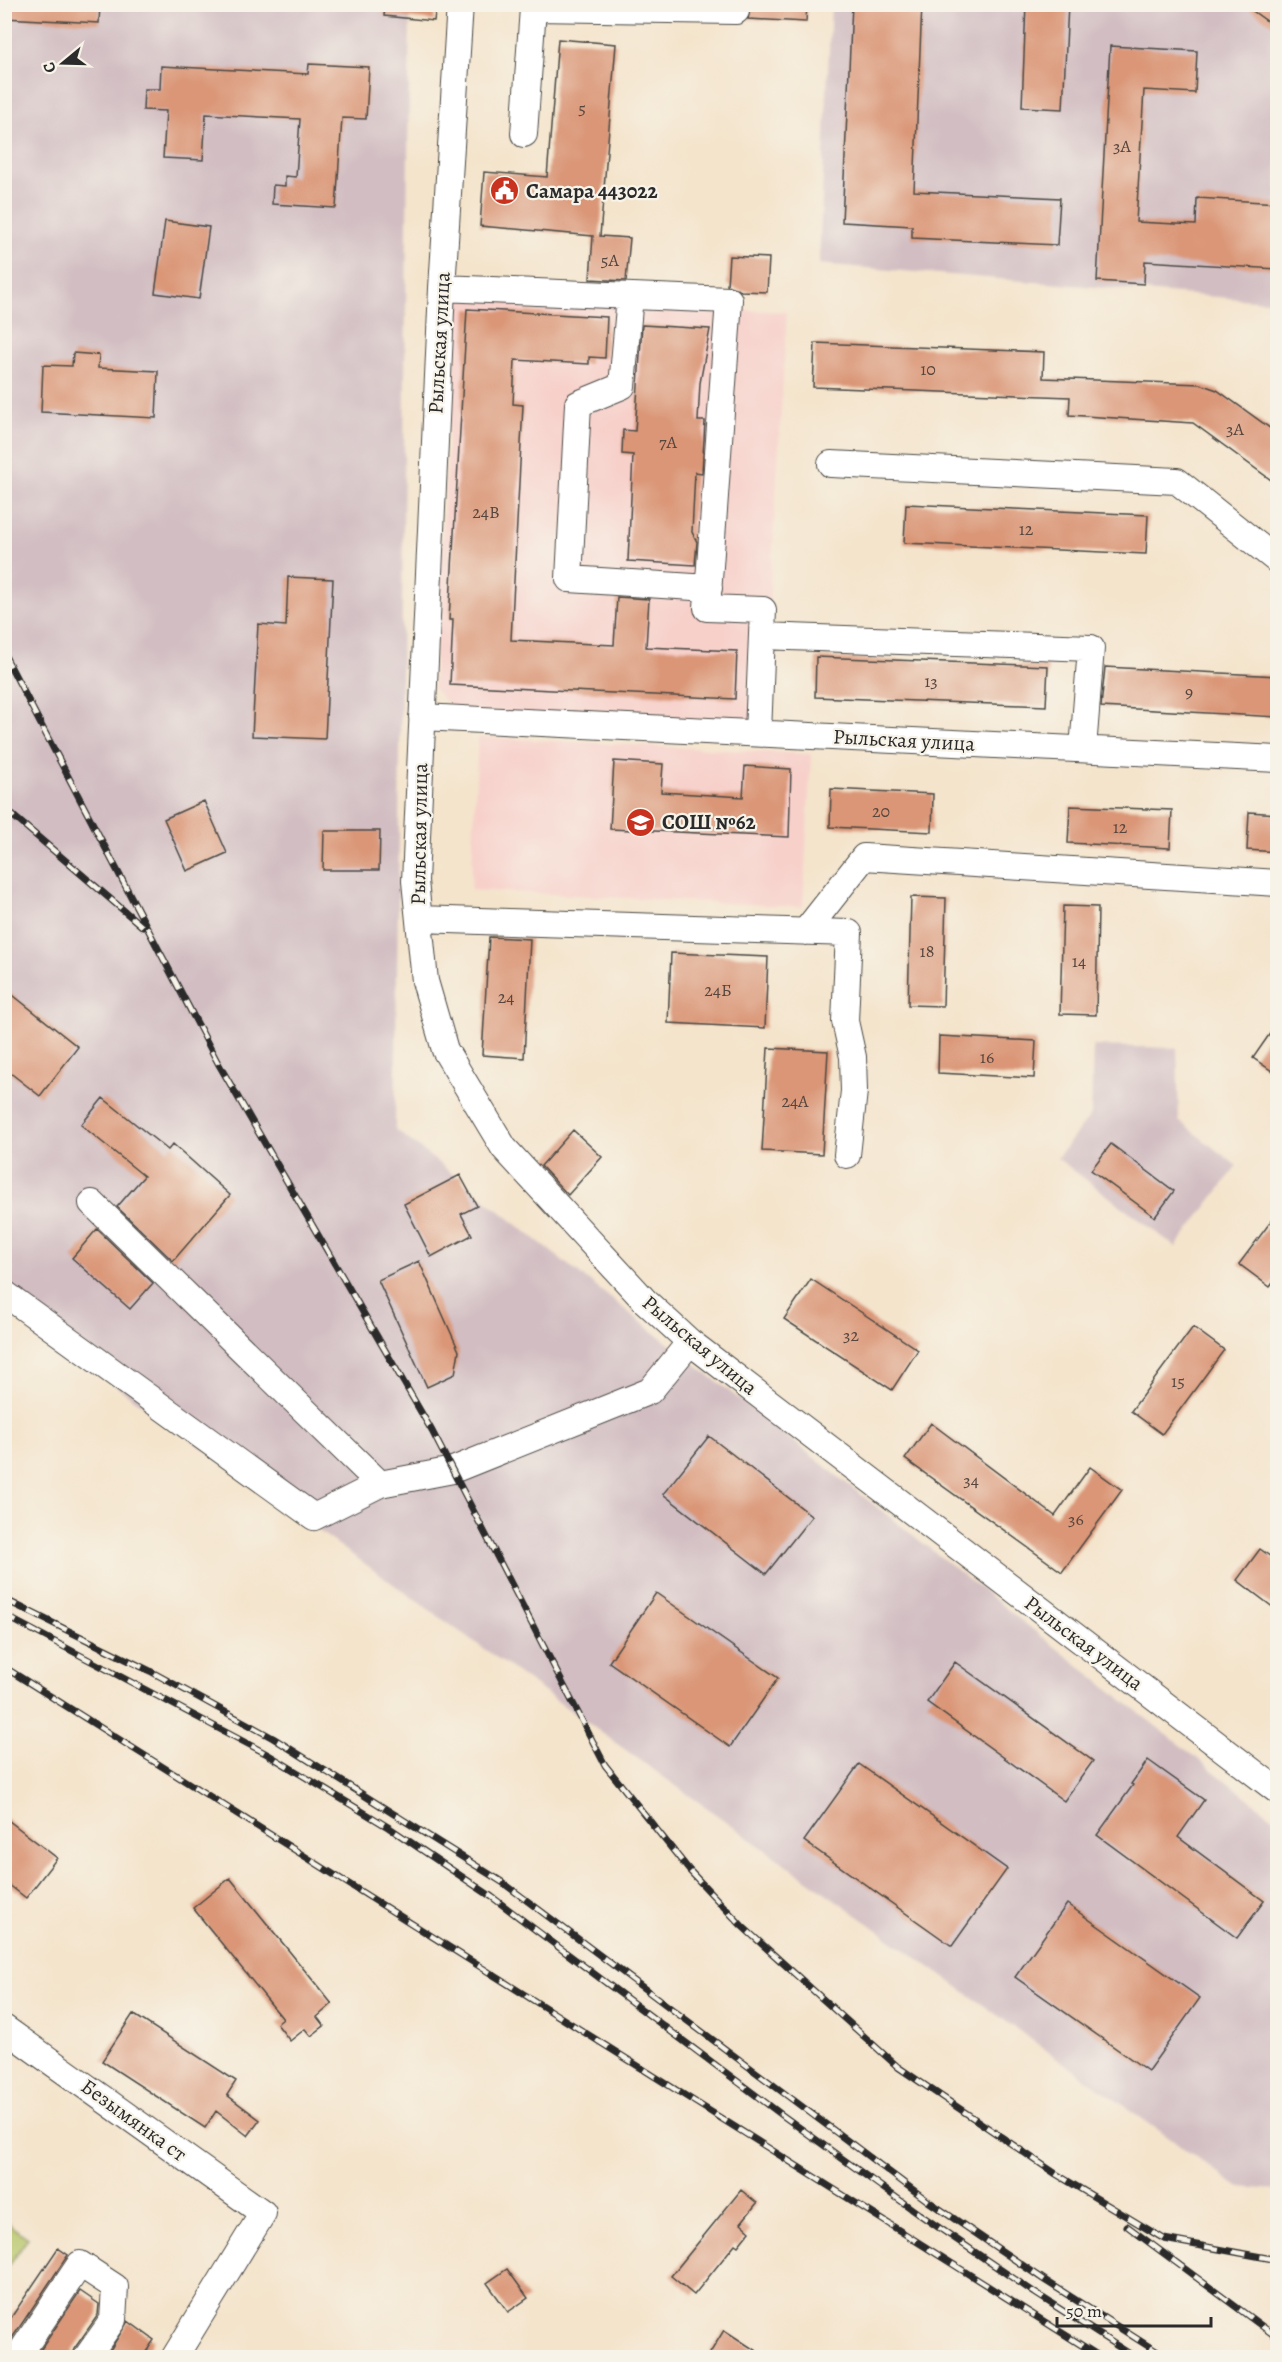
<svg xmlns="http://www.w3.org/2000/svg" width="1282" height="2362" viewBox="0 0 1282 2362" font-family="Alegreya,serif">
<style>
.built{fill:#f7d0ca}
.industrial{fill:#d2bec2}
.green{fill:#b7c567;stroke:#717849;stroke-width:1.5}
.building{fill:#da9677}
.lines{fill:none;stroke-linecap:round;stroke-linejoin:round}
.minor-casing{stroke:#494743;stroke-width:28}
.minor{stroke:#fff;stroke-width:26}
.rail-casing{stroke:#2b2b2b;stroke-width:7}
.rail{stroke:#f7f3e8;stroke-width:4.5;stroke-dasharray:14;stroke-linecap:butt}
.labels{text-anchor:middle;stroke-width:4.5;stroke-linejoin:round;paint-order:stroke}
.number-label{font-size:18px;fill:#57463e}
.poi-label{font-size:21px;font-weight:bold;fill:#2b2b2b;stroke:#f7f3e8;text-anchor:start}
.street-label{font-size:21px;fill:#2b2b2b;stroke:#f7f3e8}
</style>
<rect width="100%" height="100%" fill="#f7f3e8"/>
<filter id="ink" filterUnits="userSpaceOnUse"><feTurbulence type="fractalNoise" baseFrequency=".0167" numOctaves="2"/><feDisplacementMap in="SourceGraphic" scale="12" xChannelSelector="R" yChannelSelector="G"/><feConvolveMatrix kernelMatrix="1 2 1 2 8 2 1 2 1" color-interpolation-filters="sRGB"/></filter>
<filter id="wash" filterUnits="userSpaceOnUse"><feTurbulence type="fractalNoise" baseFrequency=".008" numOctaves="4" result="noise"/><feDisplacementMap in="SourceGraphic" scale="24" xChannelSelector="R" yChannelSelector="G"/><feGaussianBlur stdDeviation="1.35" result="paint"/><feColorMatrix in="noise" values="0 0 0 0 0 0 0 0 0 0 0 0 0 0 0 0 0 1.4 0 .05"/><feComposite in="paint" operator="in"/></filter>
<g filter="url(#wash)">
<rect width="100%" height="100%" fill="#f4e4cc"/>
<path class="built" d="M457,298l330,14 -25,411 -307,-11 -22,-24z
M478,737l333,17 -8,153 -332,-17z"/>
<path class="industrial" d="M5,5h405l-15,1124 882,692v369l-39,-3 -1233,-880z
M831,5h446v297l-458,-38z
M1093,1046l84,2 2,73 58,45 -61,81 -119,-89 34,-43z"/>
<path class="green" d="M5,2222l23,16 -23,34z"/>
<g id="blocks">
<path class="building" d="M4,4h96l-1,19 -95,-5z
M385,4h51l-2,17 -50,-5z
M751,4h56l-1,18 -58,-3z
M852,4h70l-8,187 146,7 -3,47 -145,-7v-12l-70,-4z
M1026,4h42l-5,105 -41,-2z
M1243,4h35v25z
M558,39l58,5 -16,192 30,2 -4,43 -36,-2 3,-43 -113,-10 4,-54 63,5z
M1110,46l87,5 -2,42 -51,-3 -8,132 60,3 1,-27 81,5 -1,66 -132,-8 -1,23 -47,-3z
M309,64l60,3 -3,52 -24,-1 -6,90 -64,-4 1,-19 12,1v-10l11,1 4,-58 -94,-5 -3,46 -40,-2 3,-47 -23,-1 1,-21h16l1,-23 147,8z
M165,221l44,6 -10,72 -44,-6z
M729,256l40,2 -2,34 -26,-1 -14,-6z
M467,309l140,8 -2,41 -16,-1v7l-74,-4 -2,44 10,1 -12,235 103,5 3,-48 32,2 -3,48 91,4 -2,48 -285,-14 3,-65h-4z
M642,325l68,4 -10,54 -2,38h7l-3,52 -7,-1 -3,60 5,10 -2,23 -67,-4 5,-106 -11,-1 1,-24 12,1z
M815,343l229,9 -1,26 157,6 17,6 61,44v51l-85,-62 -124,-8 1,-18 -257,-10z
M73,353l26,2 -1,13 60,3 -2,47 -115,-6 2,-47 29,1z
M906,504l242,11 -2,39 -242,-11z
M288,577l45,2 -8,160 -73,-3 6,-112 28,2z
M816,657l232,9 -2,40 -231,-9z
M1105,667l173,9v41l-177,-10z
M614,761l49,3 -2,28 82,5 2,-31 46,3 -2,68 -179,-8z
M831,789l102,5 -1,38 -102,-5z
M204,801l23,52 -40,18 -23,-52z
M1070,806l102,4 -2,38 -102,-5z
M1249,812l29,2v38l-31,-2z
M324,831h56l-1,39h-56z
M911,897l35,1 -3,108 -35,-1z
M1063,906l35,1 -2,108 -36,-1z
M489,937l41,2 -6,119 -42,-3z
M671,953l97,4 -3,71 -97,-5z
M4,988l74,59 -38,49 -36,-28z
M1278,1022v53l-25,-17z
M939,1036l97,5 -2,37 -96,-5z
M768,1048l60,3 -6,103 -60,-3z
M103,1098l65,52 5,-6 57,51 -57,66 -56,-54 27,-31 -63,-51z
M573,1130l29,27 -34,38 -27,-29z
M1111,1144l63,47 -19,26 -64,-47z
M460,1175l17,31 -16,8 11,21 -41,22 -27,-53z
M1278,1212v64l-8,11 -31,-23z
M97,1229l56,54 -23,26 -58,-51z
M419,1261l40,90 -4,23 -28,13 -49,-107z
M811,1279l107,71 -26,40 -108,-71z
M1193,1327l31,23 -62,84 -31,-23z
M931,1423l124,93 35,-49 32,23 -60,82 -157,-113z
M709,1436l103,80 -46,58 -103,-80z
M1260,1549l18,13v49l-41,-31z
M656,1593l122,85 -48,69 -121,-85z
M955,1662l138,99 -29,40 -137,-99z
M1148,1760l56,40 -26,37 86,64 -27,37 -140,-103 36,-50 -2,-1z
M859,1764l148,105 -55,77 -148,-105z
M4,1817l53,41 -31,40 -22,-17z
M230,1878l102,126 -15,13 7,9 -13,10 -6,-7 -15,12 -13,-17 6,-5 -90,-111z
M1067,1904l133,94 -52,73 -133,-94z
M133,2014l103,67 -9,14 33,25 -12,16 -32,-25 -11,17 -103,-67z
M741,2190l16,13 -16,20 9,8 -12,15 -3,-2 -41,51 -23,-19z
M58,2248l10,7 -64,95v-22z
M507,2269l21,29 -20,14 -21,-29z
M80,2291l19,13 -1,11 -24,34 -3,9h-36z
M128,2321l26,19 -12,18h-37z
M724,2330l43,28h-60z"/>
</g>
</g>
<g filter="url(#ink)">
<use href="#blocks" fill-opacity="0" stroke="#494743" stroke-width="1.5"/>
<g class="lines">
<defs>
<path id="minor" d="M460,4l-18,284 -27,593 10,100 20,69 59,98 141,153 45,41 588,449
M524,134l9,-126 203,3v-7
M442,288l287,12 -22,308 56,2 -5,123
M630,296l-8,90 -44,18 -9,175 140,9
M831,464l346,17 101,80
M762,636l329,12 -8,101
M422,717l856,42
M419,919l430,14 -4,88 8,36 1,34 -7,64
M805,932l59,-75 414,26
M92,1203l288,281 73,-14 197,-79 40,-49
M4,1293l310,224 66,-33
M4,2028l259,185 -89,145
M17,2358l63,-94 35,23 -2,33 -27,38"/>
</defs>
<use href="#minor" class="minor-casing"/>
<use href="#minor" class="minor"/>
<defs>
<path id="rail" d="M4,654l214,409 214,368 173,334 84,105 53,56 156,141 158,107 108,65 114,21
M4,808l139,119
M4,1599l146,72 123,67 229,144 426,319 118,80 121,77
M4,1615l263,139 121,73 104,70 290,218 137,99 116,79 101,65
M4,1667l1098,691
M1127,2226l151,112"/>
</defs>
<use href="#rail" class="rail-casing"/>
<use href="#rail" class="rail"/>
</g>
</g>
<defs>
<symbol id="civic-disc" viewBox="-11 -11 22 22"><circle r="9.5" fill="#c8321e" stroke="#f7f3e8"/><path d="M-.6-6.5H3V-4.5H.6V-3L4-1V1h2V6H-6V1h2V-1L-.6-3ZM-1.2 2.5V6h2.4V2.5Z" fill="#fff"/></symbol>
<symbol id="school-disc" viewBox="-11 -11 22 22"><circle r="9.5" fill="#c8321e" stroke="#f7f3e8"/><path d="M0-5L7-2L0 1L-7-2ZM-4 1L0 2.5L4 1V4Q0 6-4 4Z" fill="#fff"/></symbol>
</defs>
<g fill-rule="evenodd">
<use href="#civic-disc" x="488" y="174" width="33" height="33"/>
<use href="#school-disc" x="624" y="806" width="33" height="33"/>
</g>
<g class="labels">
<g class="number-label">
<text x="582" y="114">5</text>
<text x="1122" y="152">3А</text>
<text x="610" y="266">5А</text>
<text x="928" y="375">10</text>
<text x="1235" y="435">3А</text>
<text x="668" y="448">7А</text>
<text x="486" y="518">24В</text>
<text x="1026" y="535">12</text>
<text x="931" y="687">13</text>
<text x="1189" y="698">9</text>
<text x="881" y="817">20</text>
<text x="1120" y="833">12</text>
<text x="927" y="957">18</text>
<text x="1079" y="967">14</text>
<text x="718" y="996">24Б</text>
<text x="506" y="1003">24</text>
<text x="987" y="1063">16</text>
<text x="795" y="1107">24А</text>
<text x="851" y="1341">32</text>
<text x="1178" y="1387">15</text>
<text x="971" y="1486">34</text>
<text x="1076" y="1525">36</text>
</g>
<g class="poi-label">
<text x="526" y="198">Самара 443022</text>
<text x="662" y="829">СОШ №62</text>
</g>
<g class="street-label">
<text transform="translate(439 343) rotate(-87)" y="7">Рыльская улица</text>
<text transform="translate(904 740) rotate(3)" y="7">Рыльская улица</text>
<text transform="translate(419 834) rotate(-89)" y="7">Рыльская улица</text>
<text transform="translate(700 1345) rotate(40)" y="7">Рыльская улица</text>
<text transform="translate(1084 1643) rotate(37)" y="7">Рыльская улица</text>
<text transform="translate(134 2120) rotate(36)" y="7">Безымянка ст</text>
</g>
</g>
<rect width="1282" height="2362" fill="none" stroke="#f7f3e8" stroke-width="24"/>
<g transform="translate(63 63) rotate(251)" stroke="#f7f3e8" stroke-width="4.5" paint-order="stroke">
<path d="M0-4.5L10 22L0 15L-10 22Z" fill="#2b2b2b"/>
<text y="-9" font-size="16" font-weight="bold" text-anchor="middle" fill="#2b2b2b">С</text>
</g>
<path d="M1057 2317v9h154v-9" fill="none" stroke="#2b2b2b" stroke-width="3"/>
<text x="1066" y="2317" font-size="18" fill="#2b2b2b" stroke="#f7f3e8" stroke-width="4.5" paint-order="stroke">50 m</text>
</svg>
